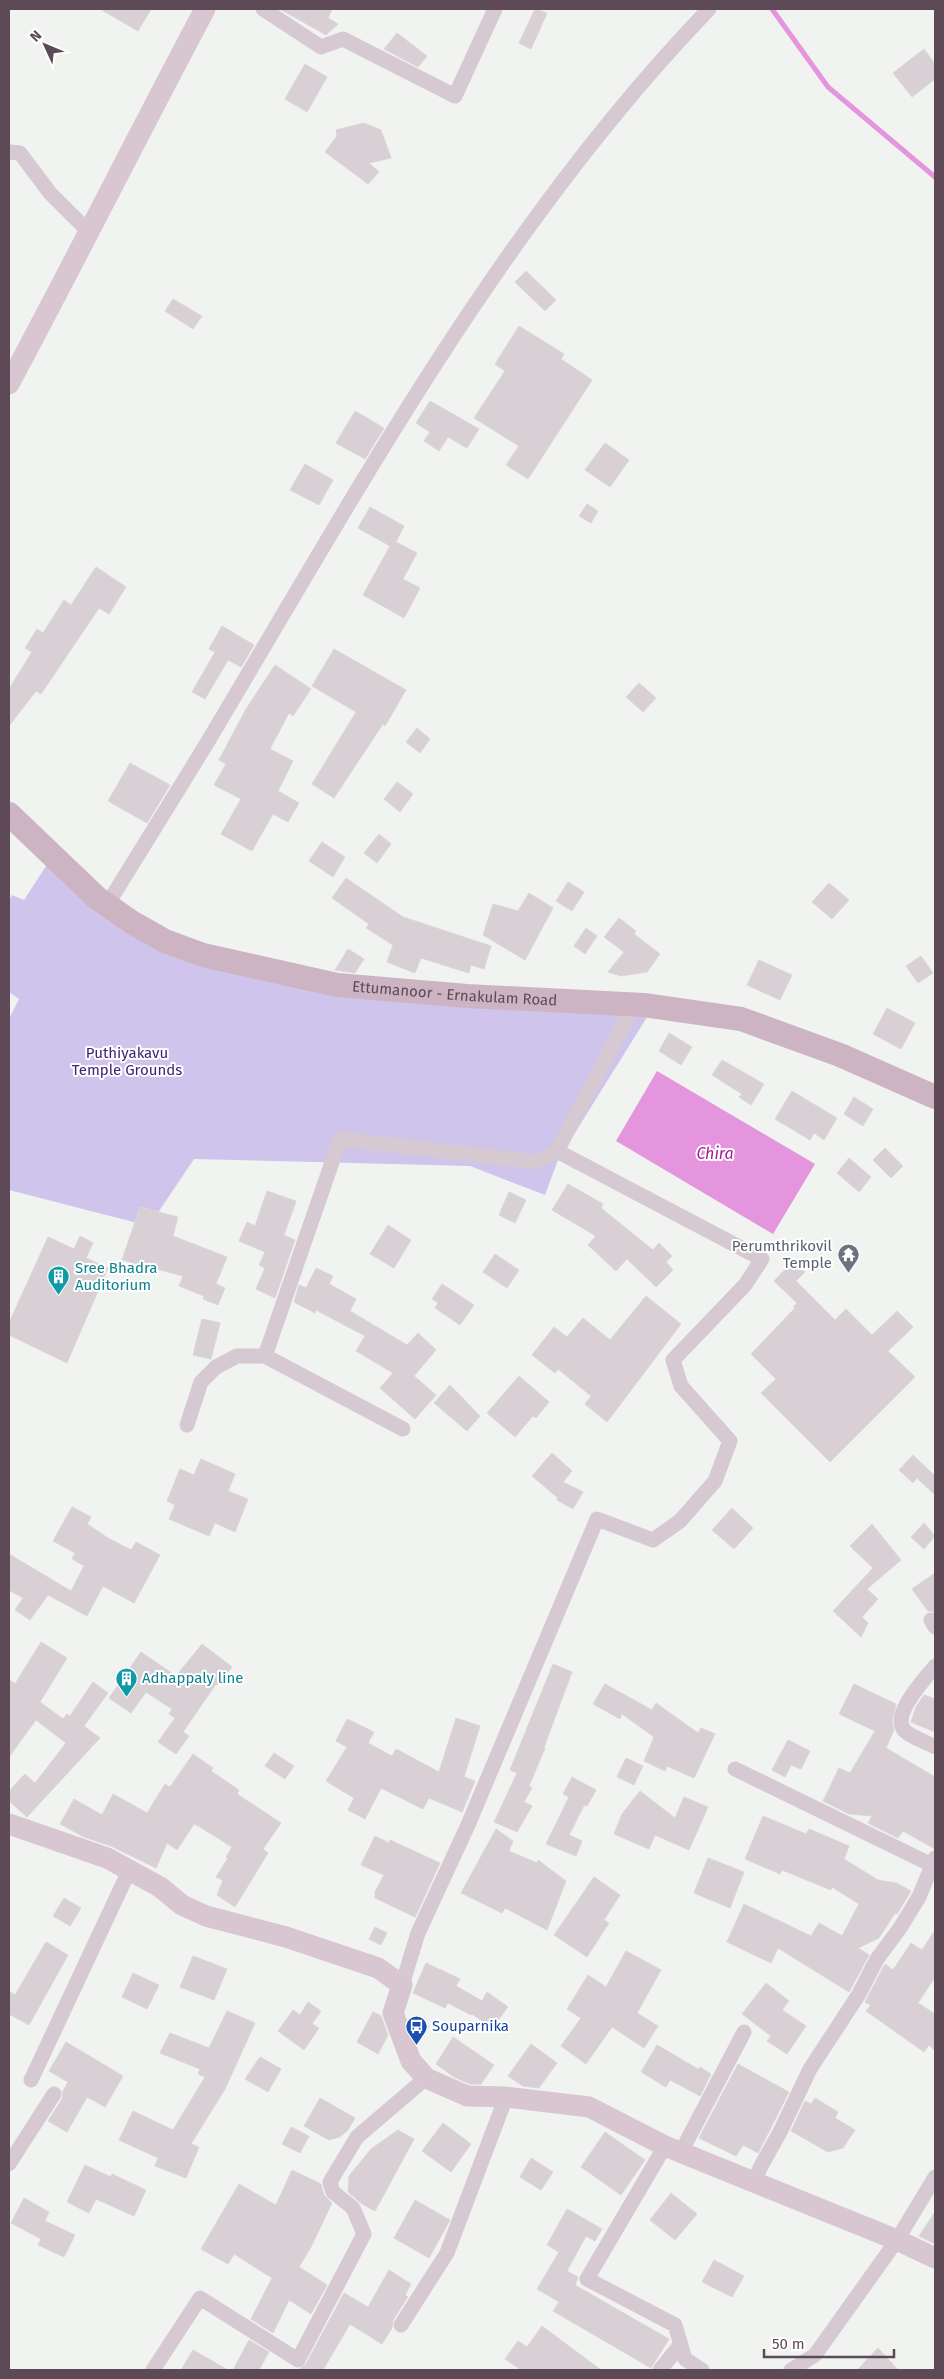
<svg xmlns="http://www.w3.org/2000/svg" width="944" height="2379" viewBox="0 0 944 2379" font-family="'Fira Sans',sans-serif">
<style>
.green{fill:#cfc4ec}
.water{fill:#e595dd}
.lines{fill:none;stroke-linecap:round;stroke-linejoin:round}
.stream{stroke:#e595dd;stroke-width:5}
.building{fill:#d8d0d4;stroke:#dcd6d8}
.street{stroke:#d6c9d2;stroke-width:15}
.secondary{stroke:#d8c6d0;stroke-width:21}
.primary{stroke:#cdb4c3;stroke-width:24}
.labels{text-anchor:middle;stroke-width:4;stroke-linejoin:round;paint-order:stroke}
.street-label{font-size:15px;fill:#5d4a56;stroke:#fff}
.park-label{font-size:15px;fill:#432079;stroke:#fff}
.worship-label{font-size:15px;fill:#5b616d;stroke:#fff;text-anchor:end}
.culture-label{font-size:15px;fill:#0d838f;stroke:#fff;text-anchor:start}
.transit-label{font-size:15px;fill:#164399;stroke:#fff;text-anchor:start}
.water-label{font-size:16px;font-style:italic;fill:#a11994;stroke:#fff}
</style>
<rect width="100%" height="100%" fill="#f1f3f1"/>
<path class="green" d="M48,863l151,99 450,52 -91,146 -13,35 -75,-29 -276,-7 -45,67 -140,-36v-171l10,-20 -10,-7v-91l3,-6 12,5z"/>
<path class="water" d="M657,1071l158,93 -42,70 -157,-93z"/>
<g class="lines">
<path class="stream" d="M772,9l56,78 107,90"/>
</g>
<path class="building" d="M100,9h51l-13,22z
M280,9h52l-4,9 10,6 -12,11z
M535,9l12,4 -16,36 -12,-6z
M397,33l30,23 -9,11 -34,-18z
M924,49l11,15v15l-23,18 -19,-24z
M305,64l22,13 -20,35 -22,-13z
M364,123l17,7 10,28 -22,5 10,9 -11,12 -43,-32 12,-16 -1,-6z
M526,271l30,29 -11,11 -30,-29z
M173,299l29,17 -9,13 -28,-18z
M519,326l45,28 -3,5 31,21 -64,99 -22,-14 13,-19 -45,-28 31,-47 -10,-7z
M430,401l49,28 -12,19 -19,-11 -9,14 -15,-10 6,-9 -14,-9z
M355,411l29,17 -19,31 -29,-16z
M605,443l24,17 -19,27 -25,-17z
M305,464l28,16 -14,25 -29,-15z
M587,504l11,7 -7,12 -12,-7z
M370,507l34,19 -8,16 21,11 -14,26 17,9 -16,30 -41,-23 27,-49 -32,-18z
M96,567l30,20 -17,27 -10,-6 -58,86 -5,-3 -27,35v-37l23,-37 -7,-4 12,-19 6,4 21,-33 7,5z
M222,626l32,19 -13,22 -13,-7 -23,39 -13,-7 23,-40 -6,-3z
M334,649l72,41 -21,36 -2,-2 -49,74 -22,-14 44,-72 -44,-26z
M275,665l36,24 -18,27 -4,-3 -19,36 23,12 -15,30 21,12 -11,19 -15,-8 -21,37 -31,-17 20,-35 -27,-14 12,-21 -7,-4 27,-51z
M639,683l17,15 -13,14 -17,-15z
M417,728l13,11 -10,14 -14,-11z
M130,763l40,22 -23,38 -39,-22z
M397,782l16,12 -13,18 -16,-13z
M379,834l12,10 -14,19 -13,-10z
M322,842l23,15 -12,20 -24,-16z
M346,878l57,39 88,29 -7,23 -13,-4 -2,8 -48,-15 -6,15 -28,-11 6,-17 -27,-17 3,-4 -37,-26z
M568,882l16,10 -12,19 -16,-10z
M829,883l20,17 -17,19 -20,-17z
M529,893l24,15 -28,52 -42,-25 10,-31 25,7z
M619,918l17,13 -2,3 26,20 -13,18 -26,4 -13,-4 16,-20 -20,-15z
M586,928l11,8 -12,18 -11,-8z
M348,949l16,10 -9,14 -20,-3z
M921,956l12,17 -15,10 -12,-17z
M759,960l33,15 -12,25 -33,-15z
M887,1008l28,15 -14,26 -28,-15z
M669,1033l23,14 -11,18 -22,-14z
M722,1060l42,24 -13,21 -12,-8 3,-3 -30,-19z
M792,1091l45,27 -13,22 -10,-7 -4,7 -35,-21z
M854,1097l19,12 -10,17 -19,-12z
M885,1148l18,18 -12,12 -18,-18z
M849,1158l22,19 -12,15 -22,-19z
M568,1184l35,20 -2,4 52,42 6,-7 13,13 -6,6 7,8 -17,17 -29,-28 -11,12 -28,-26 8,-9 -44,-26z
M267,1191l29,10 -12,34 11,5 -20,58 -19,-9 9,-21 -6,-3 6,-13 -26,-11 8,-19 8,4z
M509,1192l17,8 -11,23 -16,-8z
M140,1207l38,10 -5,19 54,21 -11,27 9,4 -7,17 -15,-6 1,-3 -25,-10 4,-10 -61,-16z
M388,1225l23,15 -17,28 -24,-14z
M80,1236l13,7 -7,15 22,10 -41,95 -58,-28v-12l39,-86 26,12z
M495,1254l24,16 -12,18 -24,-16z
M793,1261l12,11 -9,9 39,39 11,-11 26,26 25,-24 16,16 -25,24 27,26 -85,85 -69,-69 15,-14 -25,-25 44,-46 -2,-1 4,-4 -23,-22z
M316,1268l17,8 -4,8 27,15 -6,12 57,34 11,-12 18,17 -22,26 22,19 -21,24 -35,-31 13,-15 -37,-22 9,-15 -49,-26 -1,3 -21,-11 5,-17 7,3z
M442,1284l32,21 -14,20 -25,-17 3,-5 -6,-4z
M646,1296l35,28 -74,98 -22,-18 6,-8 -33,-27 -3,4 -23,-18 22,-28 13,10 16,-19 27,22z
M202,1319l18,4 -9,36 -18,-4z
M519,1376l30,26 -13,16 -3,-2 -18,21 -28,-24z
M450,1385l30,31 -13,15 -33,-28z
M552,1453l20,18 -9,11 20,10 -10,17 -16,-9 1,-2 -26,-22z
M913,1455l22,21v19l-18,-17 -4,5 -14,-13z
M201,1459l34,15 -7,17 20,8 -13,33 -20,-9 -6,13 -40,-17 6,-14 -8,-4 13,-32 14,6z
M72,1507l19,10 -4,7 21,14 23,12 5,-8 24,13 -26,48 -31,-17 -16,30 -39,-21 -18,25 -15,-10 8,-12 -14,-8v-36l62,37 13,-25 -12,-7 3,-6 -22,-12z
M732,1508l21,20 -19,21 -22,-19z
M924,1523l11,13 -11,13 -13,-12z
M872,1524l29,36 -34,29 11,10 -16,18 6,6 -7,14 -28,-26 40,-43 -23,-22z
M935,1573v39l-7,-1 -16,-22z
M41,1642l26,16 -27,44 23,17 4,-5 3,2 23,-34 15,11 -24,33 16,12 -73,79 -18,-16v-10l16,-17 10,9 31,-40 -30,-23 -27,37v-78l6,5z
M202,1644l30,23 -15,18 -1,-1 -33,48 6,4 -13,18 -18,-12 17,-24 -6,-4 3,-5 -26,-17 -15,21 -22,-15 32,-46 35,24z
M553,1664l19,8 -28,75 1,1 -16,38 3,2 -8,14 8,4 -15,26 -23,-10 23,-49 -7,-3z
M605,1684l47,26 4,-7 42,30 3,-5 14,6 -21,44 -27,-12 -2,5 -21,-10 10,-24 -32,-23 -2,5 -27,-15z
M854,1684l42,20 -4,18 2,8 -8,18 49,29v72l-32,-18 -5,7 -30,-15 4,-7 -23,-2 -26,-13 16,-33 11,5 25,-42 -36,-17z
M924,1695l11,4v33l-24,-10 5,-15z
M456,1718l24,8 -16,51 11,4 -13,31 -33,-14 -6,11 -42,-21 -16,31 -17,-9 6,-12 -28,-17 21,-34 -11,-6 11,-22 27,13 -6,11 24,13 4,-7 43,23z
M788,1740l22,11 -9,18 -10,-4 -6,12 -13,-7z
M274,1753l20,13 -9,13 -20,-13z
M193,1754l20,14 -2,3 28,19 -2,4 44,29 -18,26 5,4 -33,54 -18,-12 6,-15 -7,-3 12,-19 -2,-1 6,-10 -32,-20 -6,-3 -17,26 -10,-7 -11,25 -45,-22 -27,-9 -24,-13 14,-25 28,16 11,-21 34,19 18,-29 5,3z
M626,1758l17,8 -9,19 -17,-8z
M572,1777l24,13 -9,16 -3,-1 -15,30 13,6 -6,15 -30,-12 23,-47 -6,-3z
M640,1791l35,27 9,-21 24,10 -19,43 -34,-15 -6,14 -35,-15 8,-20z
M763,1816l43,18 3,-5 40,17 -5,13 34,21 18,3 15,8 -14,23 -2,-1 -16,25 -21,10 11,7 -20,37 -71,-44 -7,15 -44,-21 17,-38 67,32 8,-13 23,13 17,-32 -27,-17 -1,3 -49,-20 -2,4 -35,-15z
M496,1829l17,12 -4,10 28,12 1,-3 28,21 -19,49 -42,-22 -3,5 -41,-20z
M375,1836l14,7 1,-3 50,23 -25,54 -40,-19v-6l9,-17 -23,-10z
M708,1858l36,14 -14,36 -36,-15z
M594,1877l26,18 -16,25 5,3 -22,34 -33,-22z
M64,1898l17,10 -11,18 -17,-10z
M375,1927l12,6 -6,12 -12,-6z
M935,1930v47l-17,26 17,11v37l-6,-6 -5,7 -58,-41 5,-6 -6,-3 20,-38 8,6 18,-27 11,7z
M46,1942l22,13 -39,70 -20,-11v-23l6,4z
M626,1951l35,19 -24,43 21,13 -14,22 -32,-21 -26,37 -25,-18 20,-28 -14,-9 21,-34 18,12z
M193,1956l34,13 -13,31 -34,-13z
M426,1963l34,16 -4,7 26,15 5,-9 21,15 -16,21 -20,-14 -1,1 -23,-12 -3,5 -32,-15z
M133,1973l26,12 -12,24 -25,-12z
M766,1983l23,18 -7,9 24,16 -19,28 -20,-13 4,-5 -29,-22z
M308,2002l13,9 -9,13 7,4 -15,22 -26,-19 15,-21 7,5z
M227,2011l28,12 -30,66 -34,55 8,3 -13,31 -31,-12 3,-8 -39,-18 14,-29 40,19 32,-53 -7,-3 2,-5 -40,-16 10,-20 39,15z
M373,2012l8,4 7,19 -10,19 -21,-12z
M453,2037l41,28 -13,19h-11l-16,-7 -18,-13z
M66,2042l57,34 -18,31 -18,-10 -20,35 -19,-11 14,-22 1,-8 5,-9 -19,-11z
M531,2044l26,19 -18,25 -16,-2 -15,-10z
M657,2045l41,24 2,-2 11,7 -11,22 -30,-16 -4,7 -25,-15z
M260,2057l21,12 -13,23 -23,-13z
M738,2064l51,28 -31,61 -15,-8 -7,11 -37,-18z
M320,2098l35,20 -7,12 -8,7 -11,3 -25,-14z
M815,2098l23,14 -3,6 20,12 -12,18 -15,4 -37,-21 14,-30 6,3z
M443,2123l28,21 -20,28 -29,-21z
M291,2127l18,9 -9,17 -18,-9z
M398,2130l16,9 -39,72 -13,-7 -14,-12 1,-16 22,-27z
M605,2132l40,28 -24,35 -40,-28z
M531,2158l22,14 -12,18 -21,-13z
M85,2165l26,12 1,-3 34,16 -12,26 -38,-17 -7,14 -22,-11z
M292,2170l29,14 3,11 8,8 -21,44 -12,20 28,18 -16,29 -22,-14 -16,33 -22,-14 21,-41 -38,-24 -6,10 -27,-15 38,-65 37,21z
M671,2193l26,21 -22,26 -25,-20z
M24,2198l25,14 -4,9 30,14 -11,22 -26,-12 3,-6 -30,-16z
M415,2200l35,20 -21,38 -35,-20z
M567,2209l35,20 -7,12 -9,-5 -19,35 11,6 -3,8 94,54 -18,29 -98,-57 6,-9 -22,-13 22,-37 -12,-7z
M935,2212v32l-16,-8z
M714,2260l30,16 -12,21 -30,-15z
M389,2270l22,14 -6,11 3,2 -15,23 -1,8 -10,16 -32,-20 -27,46h-25l8,-6 38,-71 24,14z
M542,2326l59,44h-80l-16,-11 13,-18 9,6z
M249,2340l20,12 -10,18h-26z
M878,2348l20,22h-41z
M193,2350l35,20h-47z"/>
<g class="lines">
<path class="street" d="M263,9l58,38 22,-8 112,57 40,-87
M9,152l11,1 30,40 40,40
M107,905c34,-55 69,-111 103,-167 151,-253 293,-515 499,-729
M265,1356l75,-217 197,23 20,-11 77,-146
M187,1425l14,-43 15,-15 21,-11h28l138,73
M931,1620l4,7
M935,1666c-10,13 -44,48 -31,64 6,7 23,12 31,17
M735,1769l197,96
M402,1985l16,-52 50,-108 129,-306 56,21 27,-19 35,-40 15,-40 -49,-55 -8,-26 72,-75 17,-26 -205,-108
M31,2080l98,-209
M665,2146l-78,133 88,46 10,34 17,11
M681,2152l63,-120
M9,2164l45,-70
M754,2182l7,-16 19,-34 30,-63 49,-75 18,-35 23,-31 19,-31 16,-39
M401,2325l46,-72 59,-156
M153,2370l47,-72 98,62 66,-126 -11,-26 -20,-16 -3,-10 27,-45 69,-59
M660,2370l21,-26
M791,2370l24,-15 82,-115 38,-63"/>
<path class="secondary" d="M9,384c67,-125 130,-251 196,-375
M9,1824l98,34 53,29 22,18 24,11 80,21 92,31 24,17 -9,28 18,48 15,17 41,18 39,1 83,10 76,39 232,94 38,18"/>
<path class="primary" id="s1" d="M9,814l88,84 36,25 32,18 38,14 134,30 130,11 177,9 97,14 99,36 95,42"/>
</g>
<defs>
<symbol id="temple-pin" viewBox="-11 -11 22 30"><path d="M0 17L-7.5 6A9.5 9.5 0 1 1 7.5 6Z" fill="#6b7280" stroke="#fff"/><path d="M0-6L5-2H3V0L6.5 2.5H4V6H1.5V3h-3V6H-4V2.5H-6.5L-3 0V-2H-5Z" fill="#fff"/></symbol>
<symbol id="building-pin" viewBox="-11 -11 22 30"><path d="M0 17L-7.5 6A9.5 9.5 0 1 1 7.5 6Z" fill="#0f9aa8" stroke="#fff"/><path d="M-4-6H4V6H1V3H-1V6H-4ZM-2.5-4.3h1.7v1.8h-1.7ZM.8-4.3h1.7v1.8H.8ZM-2.5-1h1.7V.8h-1.7ZM.8-1h1.7V.8H.8Z" fill="#fff"/></symbol>
<symbol id="bus-pin" viewBox="-11 -11 22 30"><path d="M0 17L-7.5 6A9.5 9.5 0 1 1 7.5 6Z" fill="#1a4fb4" stroke="#fff"/><path d="M-5-6H5V4H4V6H2V4H-2V6H-4V4H-5ZM-3.5-4V0h7V-4ZM-3.5 1.2v1.5H-2V1.2ZM2 1.2v1.5H3.5V1.2Z" fill="#fff"/></symbol>
</defs>
<g fill-rule="evenodd">
<use href="#temple-pin" x="836" y="1242" width="25" height="34"/>
<use href="#building-pin" x="46" y="1264" width="25" height="34"/>
<use href="#building-pin" x="114" y="1666" width="25" height="34"/>
<use href="#bus-pin" x="404" y="2014" width="25" height="34"/>
</g>
<g class="labels">
<g class="street-label">
<text dy="5" stroke="none"><textPath href="#s1" startOffset="498">Ettumanoor - Ernakulam Road</textPath></text>
</g>
<g class="park-label">
<text x="127" y="1058">Puthiyakavu<tspan x="127" dy="17">Temple Grounds</tspan></text>
</g>
<g class="worship-label">
<text x="832" y="1251">Perumthrikovil<tspan x="832" dy="17">Temple</tspan></text>
</g>
<g class="culture-label">
<text x="75" y="1273">Sree Bhadra<tspan x="75" dy="17">Auditorium</tspan></text>
<text x="142" y="1683">Adhappaly line</text>
</g>
<g class="transit-label">
<text x="432" y="2031">Souparnika</text>
</g>
<g class="water-label">
<text x="715" y="1159">Chira</text>
</g>
</g>
<rect width="944" height="2379" fill="none" stroke="#5d4a56" stroke-width="20"/>
<g transform="translate(45 45) rotate(314)" stroke="#ffffff" stroke-width="4" paint-order="stroke">
<path d="M0-4L9 19L0 12L-9 19Z" fill="#5d4a56"/>
<text y="-8" font-size="14" font-weight="bold" text-anchor="middle" fill="#5d4a56">N</text>
</g>
<path d="M764 2349v8h130v-8" fill="none" stroke="#5d4a56" stroke-width="2.5"/>
<text x="772" y="2349" font-size="15" fill="#5d4a56" stroke="#ffffff" stroke-width="4" paint-order="stroke">50 m</text>
</svg>
